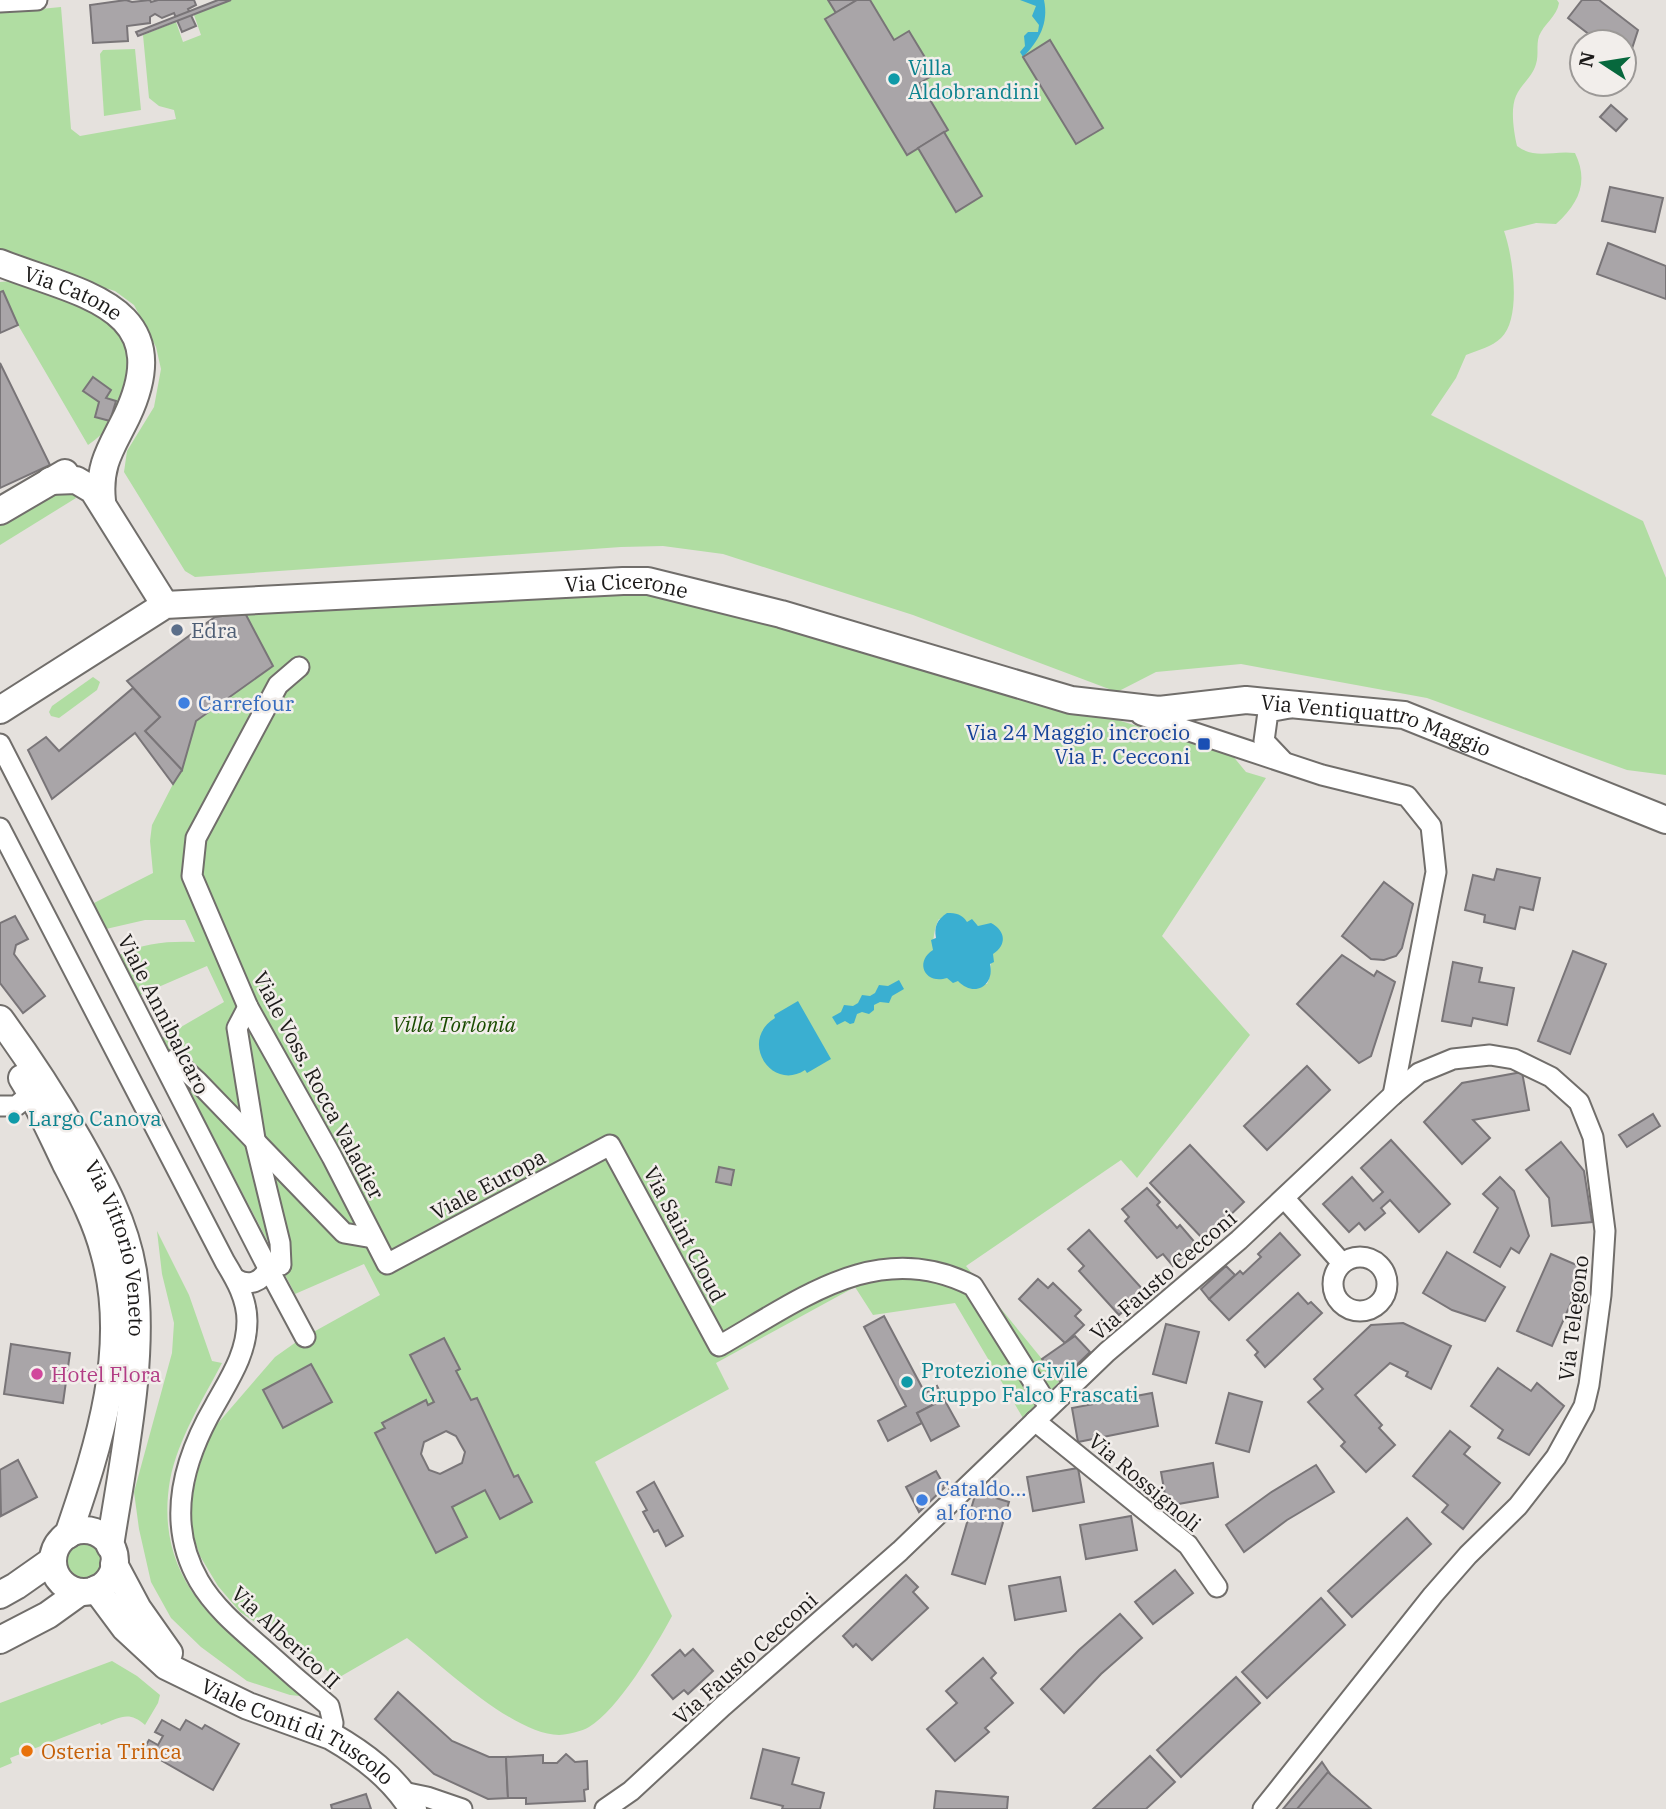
<svg xmlns="http://www.w3.org/2000/svg" width="1666" height="1809" viewBox="0 0 1666 1809" font-family="'IBM Plex Serif',serif">
	<rect width="100%" height="100%" fill="#e5e1dd"/>
	<!-- green -->
	<g fill="#b0dda2" fill-rule="evenodd">
		<path d="M216,0H1557L1559,3C1557,16 1544,24 1539,36C1536,45 1539,55 1536,64C1532,78 1520,85 1516,96C1510,109 1514,133 1517,146C1536,160 1553,150 1575,153C1589,182 1579,203 1556,224L1536,223L1504,231C1513,256 1522,318 1501,338C1492,347 1478,350 1466,355L1456,378L1431,415L1643,521L1666,578V775L1627,770L1427,698L1241,664L1156,672L1117,692L913,615L723,554L663,546L621,547L195,577L185,571L124,472L127,451L154,407L161,369L156,347L134,305L115,291L66,276L0,250V13L61,7L71,129L80,136L176,119L174,110L159,106L149,98L143,35L176,22L183,42L201,35L194,15L217,5Z"/>
		<polygon points="135,49 141,110 104,116 100,54 103,50"/>
		<path d="M12,281C41,291 112,313 124,341C131,356 128,373 125,389C120,413 108,432 88,445L18,325L3,291L0,292V282Z"/>
		<polygon points="67,484 76,498 0,545 0,523"/>
		<path d="M644,588L792,623L1111,718L1232,755L1246,772L1266,778L1162,936L1250,1035L1137,1178L1121,1160L966,1266L1060,1381L1023,1418L955,1303L873,1315L855,1287L716,1363L729,1389L595,1462L672,1616C656,1646 618,1710 589,1727C583,1731 566,1735 559,1735C514,1735 441,1665 407,1638L338,1678L240,1612L218,1586L200,1556L192,1532L191,1502L198,1470L212,1430L275,1357L299,1340L380,1295L364,1264L295,1294L162,1038L224,1002L207,966L140,995L119,955C144,943 168,941 195,942L185,920H145L106,929L94,903L153,873L150,841L152,825L173,784L182,770L196,721L273,666L245,613ZM939,919L974,923L978,926L992,959C989,967 992,974 987,984L947,977L933,950C933,940 934,928 939,919ZM444,1338L460,1368L456,1371L471,1400L477,1398L514,1477L518,1475L531,1502L500,1519L485,1490L452,1507L467,1537L436,1553L375,1433L385,1428L382,1423L425,1400L428,1405L434,1402L410,1355Z"/>
		<polygon points="93,677 100,682 97,690 59,718 51,716 49,712 52,706"/>
		<path d="M157,1231L189,1295L212,1361L222,1363C203,1399 178,1439 170,1480C151,1591 237,1645 319,1698L290,1695L247,1681L201,1647L171,1618L151,1582L139,1529L134,1492L172,1353L174,1323L162,1274Z"/>
		<circle cx="85" cy="1560" r="21"/>
		<path d="M112,1661L137,1676L160,1695L158,1703L145,1725C129,1711 121,1717 101,1725L100,1723L10,1758L12,1763L0,1768V1703Z"/>
	</g>
	<!-- water -->
	<g fill="#3aafd1">
		<path d="M1020,0H1044C1049,23 1039,41 1023,57L1020,52L1025,46L1024,36L1028,32H1038L1039,25L1032,16L1036,6Z"/>
		<path d="M947,913C956,913 962,914 967,922L972,919L978,926L991,923C1006,931 1007,945 993,954L994,962L990,964C995,986 974,998 958,981L953,983L947,978C925,985 914,962 933,950L931,940L936,938C934,926 937,920 947,913Z"/>
		<polygon points="899,980 904,989 892,996 889,1003 880,1002 874,1005 874,1010 869,1014 862,1012 857,1014 854,1023 850,1024 845,1021 837,1025 832,1017 841,1012 844,1005 853,1006 858,1003 862,995 870,996 875,993 879,985 888,986"/>
		<path d="M798,1001L831,1059L807,1073L805,1070C772,1092 738,1041 775,1018L774,1015Z"/>
	</g>
	<!-- building -->
	<g fill="#a9a5a8" stroke="#797578" stroke-width="2" fill-rule="evenodd">
		<polygon points="126,0 132,2 150,0 151,2 158,0 194,0 196,5 188,9 196,26 182,32 174,13 162,18 155,14 150,17 150,23 127,26 128,41 93,43 90,5"/>
		<polygon points="218,0 231,0 138,36 136,32"/>
		<polygon points="828,0 857,0 836,13"/>
		<polygon points="857,0 870,0 894,40 909,31 935,74 920,83 948,130 907,155 825,19"/>
		<polygon points="1582,0 1599,0 1638,30 1627,64 1624,62 1624,42 1599,42 1568,18"/>
		<polygon points="1050,40 1103,128 1076,144 1023,57"/>
		<polygon points="1611,105 1627,119 1616,131 1600,117"/>
		<polygon points="944,132 982,196 956,212 918,148"/>
		<polygon points="1610,187 1663,198 1655,232 1602,221"/>
		<polygon points="1608,243 1666,266 1666,299 1597,274"/>
		<polygon points="3,291 18,325 0,333 0,292"/>
		<polygon points="0,363 50,465 0,488"/>
		<polygon points="93,377 111,390 106,398 116,401 110,421 95,417 99,402 83,391"/>
		<polygon points="245,613 273,666 196,721 182,770 145,731 160,717 127,681 215,617"/>
		<polygon points="133,688 160,717 145,731 182,770 173,784 135,733 52,799 28,750 46,737 59,751"/>
		<polygon points="1497,869 1540,878 1533,910 1520,907 1515,929 1484,922 1485,915 1465,910 1473,875 1494,880"/>
		<polygon points="1384,882 1413,904 1402,948 1396,956 1384,960 1371,959 1342,936"/>
		<polygon points="15,916 28,939 16,945 14,954 45,996 23,1013 0,983 0,923"/>
		<polygon points="1573,951 1606,964 1570,1054 1538,1041"/>
		<polygon points="1342,955 1374,976 1377,971 1395,982 1371,1056 1359,1063 1297,1004"/>
		<polygon points="1453,962 1482,968 1479,982 1514,988 1507,1025 1473,1018 1471,1026 1442,1021"/>
		<polygon points="1307,1066 1330,1090 1267,1150 1244,1126"/>
		<polygon points="1522,1072 1529,1110 1473,1120 1490,1138 1462,1164 1424,1122 1462,1083"/>
		<polygon points="1653,1114 1660,1126 1627,1147 1619,1135"/>
		<polygon points="1391,1140 1450,1204 1419,1232 1390,1200 1381,1208 1385,1213 1365,1230 1359,1223 1349,1232 1323,1204 1352,1177 1373,1201 1383,1192 1361,1168"/>
		<polygon points="1561,1142 1584,1171 1592,1222 1552,1226 1549,1198 1526,1170"/>
		<polygon points="1190,1145 1244,1202 1204,1240 1150,1183"/>
		<polygon points="719,1167 734,1170 731,1185 716,1182"/>
		<polygon points="1500,1177 1514,1191 1529,1236 1519,1253 1511,1248 1500,1267 1474,1252 1498,1208 1483,1194"/>
		<polygon points="1147,1188 1160,1202 1157,1205 1177,1228 1180,1225 1197,1245 1173,1266 1163,1254 1157,1258 1125,1221 1129,1217 1122,1209"/>
		<polygon points="1089,1230 1145,1292 1119,1315 1079,1271 1084,1266 1068,1249"/>
		<polygon points="1280,1233 1300,1255 1229,1320 1209,1299 1240,1271 1243,1274 1261,1257 1258,1254"/>
		<polygon points="1447,1252 1505,1287 1485,1321 1452,1310 1423,1293"/>
		<polygon points="1551,1254 1586,1269 1552,1346 1517,1331"/>
		<polygon points="1226,1266 1235,1275 1209,1299 1201,1289"/>
		<polygon points="1038,1279 1048,1288 1053,1283 1081,1310 1075,1316 1084,1325 1065,1343 1019,1299"/>
		<polygon points="1298,1293 1308,1304 1311,1302 1322,1313 1265,1367 1255,1355 1258,1352 1247,1340"/>
		<polygon points="884,1316 925,1393 937,1386 944,1399 917,1413 922,1423 888,1441 878,1421 906,1406 864,1327"/>
		<polygon points="1403,1323 1451,1346 1431,1389 1406,1376 1408,1372 1390,1363 1355,1395 1382,1425 1379,1428 1395,1445 1366,1472 1341,1446 1345,1442 1308,1402 1323,1389 1314,1379 1371,1325"/>
		<polygon points="1166,1324 1199,1332 1186,1383 1153,1374"/>
		<polygon points="1075,1336 1090,1352 1060,1381 1042,1359"/>
		<path d="M444,1338L460,1369L456,1371L471,1400L477,1398L514,1477L518,1475L532,1502L500,1519L485,1490L452,1507L467,1537L436,1553L375,1433L385,1428L382,1423L426,1400L428,1405L434,1402L410,1355ZM446,1431L456,1436L465,1452L462,1463L440,1474L429,1470L421,1454L424,1442Z"/>
		<polygon points="11,1344 70,1353 63,1403 4,1394"/>
		<polygon points="311,1364 332,1402 283,1428 263,1390"/>
		<polygon points="1498,1368 1531,1391 1537,1383 1564,1406 1529,1455 1498,1438 1503,1430 1471,1406"/>
		<polygon points="1152,1393 1158,1426 1078,1442 1072,1408"/>
		<polygon points="1229,1393 1262,1402 1249,1452 1216,1443"/>
		<polygon points="944,1399 959,1426 931,1441 917,1413"/>
		<polygon points="1450,1431 1470,1447 1464,1454 1500,1483 1463,1529 1442,1512 1448,1505 1413,1476"/>
		<polygon points="18,1460 37,1497 1,1516 0,1470"/>
		<polygon points="1213,1463 1218,1497 1167,1506 1161,1472"/>
		<polygon points="1316,1465 1334,1492 1287,1520 1244,1552 1226,1525 1270,1493"/>
		<polygon points="1078,1468 1084,1502 1033,1511 1027,1477"/>
		<polygon points="936,1471 945,1487 919,1512 906,1487"/>
		<polygon points="654,1482 683,1536 666,1546 658,1530 654,1532 643,1512 647,1510 637,1492"/>
		<polygon points="976,1492 1009,1502 985,1584 952,1574"/>
		<polygon points="1131,1516 1137,1550 1086,1559 1080,1525"/>
		<polygon points="1407,1518 1431,1544 1352,1617 1328,1591"/>
		<polygon points="1175,1570 1193,1593 1153,1624 1135,1602"/>
		<polygon points="906,1575 918,1587 913,1592 928,1608 872,1660 856,1644 853,1647 843,1636"/>
		<polygon points="1060,1577 1066,1611 1015,1620 1009,1586"/>
		<polygon points="1321,1598 1345,1625 1267,1698 1242,1672"/>
		<polygon points="1120,1614 1142,1638 1101,1674 1064,1713 1041,1689 1079,1650"/>
		<polygon points="693,1649 713,1671 688,1694 684,1690 673,1699 652,1675 680,1650 685,1656"/>
		<polygon points="983,1658 996,1673 991,1678 1013,1703 985,1728 989,1732 955,1761 927,1729 957,1703 946,1691"/>
		<polygon points="1236,1677 1260,1703 1181,1777 1157,1750"/>
		<polygon points="398,1692 452,1741 489,1757 506,1757 508,1798 488,1799 434,1774 375,1719"/>
		<polygon points="162,1720 180,1730 186,1720 202,1729 205,1725 239,1744 213,1790 143,1750 149,1740 158,1745 163,1736 155,1732"/>
		<polygon points="763,1749 799,1758 792,1784 824,1793 820,1809 782,1809 783,1806 751,1798"/>
		<polygon points="566,1754 575,1762 587,1761 588,1789 584,1790 585,1801 526,1804 526,1798 508,1798 506,1757 543,1755 543,1763 557,1763"/>
		<polygon points="1150,1756 1175,1782 1146,1809 1093,1809"/>
		<polygon points="1322,1762 1330,1774 1299,1809 1283,1809"/>
		<polygon points="1328,1772 1330,1774 1371,1809 1297,1809"/>
		<polygon points="936,1791 1008,1797 1007,1809 934,1809"/>
		<polygon points="366,1794 371,1809 332,1809 331,1805"/>
	</g>
	<g fill="none" stroke-linecap="round" stroke-linejoin="round">
		<!-- street casing -->
		<g stroke="#716e6b" stroke-width="23">
			<g id="street">
				<polyline points="0,2 37,0"/>
				<path d="M299,667L278,685L196,838L192,876L248,1007L332,1157L387,1264L610,1145L719,1346C800,1300 878,1237 973,1286L1049,1407"/>
				<polyline points="1141,715 1322,775 1407,796 1431,826 1436,872 1393,1095"/>
				<path d="M0,744L268,1268C262,1282 249,1287 236,1279"/>
				<polyline points="1282,760 1264,741 1268,712 1290,708"/>
				<path d="M0,828L225,1262C236,1280 247,1299 247,1321C247,1353 230,1378 215,1405C183,1460 165,1522 199,1581C214,1607 238,1627 261,1647C283,1667 306,1687 329,1706L333,1723L331,1736"/>
				<polyline points="248,1007 237,1028 256,1145 280,1243 281,1265"/>
				<polyline points="174,1060 198,1082 344,1233 373,1238"/>
				<polyline points="0,1106 16,1106 41,1086"/>
				<polyline points="1285,1199 1342,1263"/>
				<circle cx="1360" cy="1284" r="27"/>
				<polyline points="268,1268 305,1337"/>
				<polyline points="1035,1421 1188,1545 1217,1587"/>
				<polyline points="403,1792 427,1797 462,1809"/>
				<polyline points="605,1809 631,1791 723,1706 900,1551 1107,1352 1239,1240 1393,1095 1419,1073 1453,1059 1490,1055 1514,1059 1551,1077 1579,1102 1593,1137 1605,1231 1601,1295 1589,1385 1584,1406 1556,1457 1518,1506 1468,1555 1433,1595 1263,1809"/>
			</g>
		</g>
		<!-- secondary casing -->
		<g stroke="#716e6b" stroke-width="30">
			<g id="secondary">
				<path id="s1" d="M0,263C78,294 179,305 127,416C112,447 98,464 102,501"/>
				<polyline points="50,481 76,480 93,490 165,605"/>
				<polyline points="0,511 65,473"/>
				<path id="s2" d="M0,710L165,605L623,581H648L781,614L1071,700L1159,710L1246,700L1404,715L1666,820"/>
				<path id="s3" d="M0,1019C28,1057 54,1097 78,1139C102,1181 125,1222 133,1271C146,1357 123,1460 110,1546"/>
				<path d="M22,1078C39,1105 52,1135 66,1164C81,1193 96,1221 104,1252C131,1347 99,1445 68,1535"/>
				<circle cx="84" cy="1561" r="31"/>
				<polyline points="114,1564 138,1609 169,1653"/>
				<path id="s4" d="M96,1589L125,1628L166,1666L248,1706L331,1736C364,1755 393,1777 413,1809"/>
				<polyline points="0,1595 16,1586 53,1560"/>
				<polyline points="0,1640 48,1615 80,1592"/>
			</g>
		</g>
		<!-- street -->
		<use href="#street" stroke="#fff" stroke-width="19"/>
		<!-- secondary -->
		<use href="#secondary" stroke="#fff" stroke-width="26"/>
	</g>
	<!-- markers -->
	<g fill="#0f9aa8" stroke="#f2eeeb" stroke-width="2.5">
		<circle cx="894" cy="79" r="7"/>
		<circle cx="14" cy="1118" r="7"/>
		<circle cx="907" cy="1382" r="7"/>
	</g>
	<circle fill="#5c6f8a" stroke="#f2eeeb" stroke-width="2.5" cx="177" cy="630" r="7"/>
	<g fill="#3f7fe0" stroke="#f2eeeb" stroke-width="2.5">
		<circle cx="184" cy="703" r="7"/>
		<circle cx="922" cy="1500" r="7"/>
	</g>
	<rect fill="#1a4fb4" stroke="#f2eeeb" stroke-width="2.5" x="1197" y="737" width="14" height="14" rx="3.5"/>
	<circle fill="#d1479c" stroke="#f2eeeb" stroke-width="2.5" cx="37" cy="1374" r="7"/>
	<circle fill="#e8710a" stroke="#f2eeeb" stroke-width="2.5" cx="27" cy="1751" r="7"/>
	<g text-anchor="middle" dominant-baseline="central" stroke-width="5" stroke-linejoin="round" paint-order="stroke">
		<!-- culture labels -->
		<g font-size="21" fill="#0d838f" stroke="#f2eeeb" text-anchor="start">
			<text x="908" y="67">Villa<tspan x="908" dy="24">Aldobrandini</tspan></text>
			<text x="28" y="1118">Largo Canova</text>
			<text x="921" y="1370">Protezione Civile<tspan x="921" dy="24">Gruppo Falco Frascati</tspan></text>
		</g>
		<!-- street labels -->
		<g font-size="21" fill="#1c1a19" stroke="#f2eeeb">
			<text stroke="none"><textPath href="#s1" startOffset="79">Via Catone</textPath></text>
			<text stroke="none"><textPath href="#s2" startOffset="658">Via Cicerone</textPath></text>
			<text stroke="none"><textPath href="#s2" startOffset="1428">Via Ventiquattro Maggio</textPath></text>
			<text transform="translate(164 1014) rotate(63)">Viale Annibalcaro</text>
			<text transform="translate(319 1085) rotate(62)">Viale Voss. Rocca Valadier</text>
			<text transform="translate(488 1184) rotate(-28)">Viale Europa</text>
			<text transform="translate(685 1234) rotate(62)">Via Saint Cloud</text>
			<text stroke="none"><textPath href="#s3" startOffset="261">Via Vittorio Veneto</textPath></text>
			<text transform="translate(1163 1275) rotate(-41)">Via Fausto Cecconi</text>
			<text transform="translate(1573 1318) rotate(-83)">Via Telegono</text>
			<text transform="translate(1145 1482) rotate(40)">Via Rossignoli</text>
			<text transform="translate(286 1637) rotate(43)">Via Alberico II</text>
			<text transform="translate(745 1658) rotate(-42)">Via Fausto Cecconi</text>
			<text stroke="none"><textPath href="#s4" startOffset="252">Viale Conti di Tuscolo</textPath></text>
		</g>
		<!-- service labels -->
		<g font-size="21" fill="#4e5e75" stroke="#f2eeeb" text-anchor="start">
			<text x="191" y="630">Edra</text>
		</g>
		<!-- shop labels -->
		<g font-size="21" fill="#366cbe" stroke="#f2eeeb" text-anchor="start">
			<text x="198" y="703">Carrefour</text>
			<text x="936" y="1488">Cataldo...<tspan x="936" dy="24">al forno</tspan></text>
		</g>
		<!-- transit labels -->
		<g font-size="21" fill="#164399" stroke="#f2eeeb" text-anchor="end">
			<text x="1190" y="732">Via 24 Maggio incrocio<tspan x="1190" dy="24">Via F. Cecconi</tspan></text>
		</g>
		<!-- park labels -->
		<g font-size="21" font-style="italic" fill="#1a4c01" stroke="#f2eeeb">
			<text x="454" y="1024">Villa Torlonia</text>
		</g>
		<!-- hotel labels -->
		<g font-size="21" fill="#b23c85" stroke="#f2eeeb" text-anchor="start">
			<text x="51" y="1374">Hotel Flora</text>
		</g>
		<!-- food labels -->
		<g font-size="21" fill="#c56008" stroke="#f2eeeb" text-anchor="start">
			<text x="41" y="1751">Osteria Trinca</text>
		</g>
	</g>
	<!-- north arrow -->
	<g transform="translate(1603 63) rotate(282)"><circle r="33" fill="#f2eeeb" stroke="#9c9997" stroke-width="2"/>
	<path d="M0-5L12 26L0 18L-12 26Z" fill="#07683d"/>
	<text y="-10" font-size="19" font-weight="bold" text-anchor="middle" fill="#1c1a19">N</text>
	</g>
</svg>
